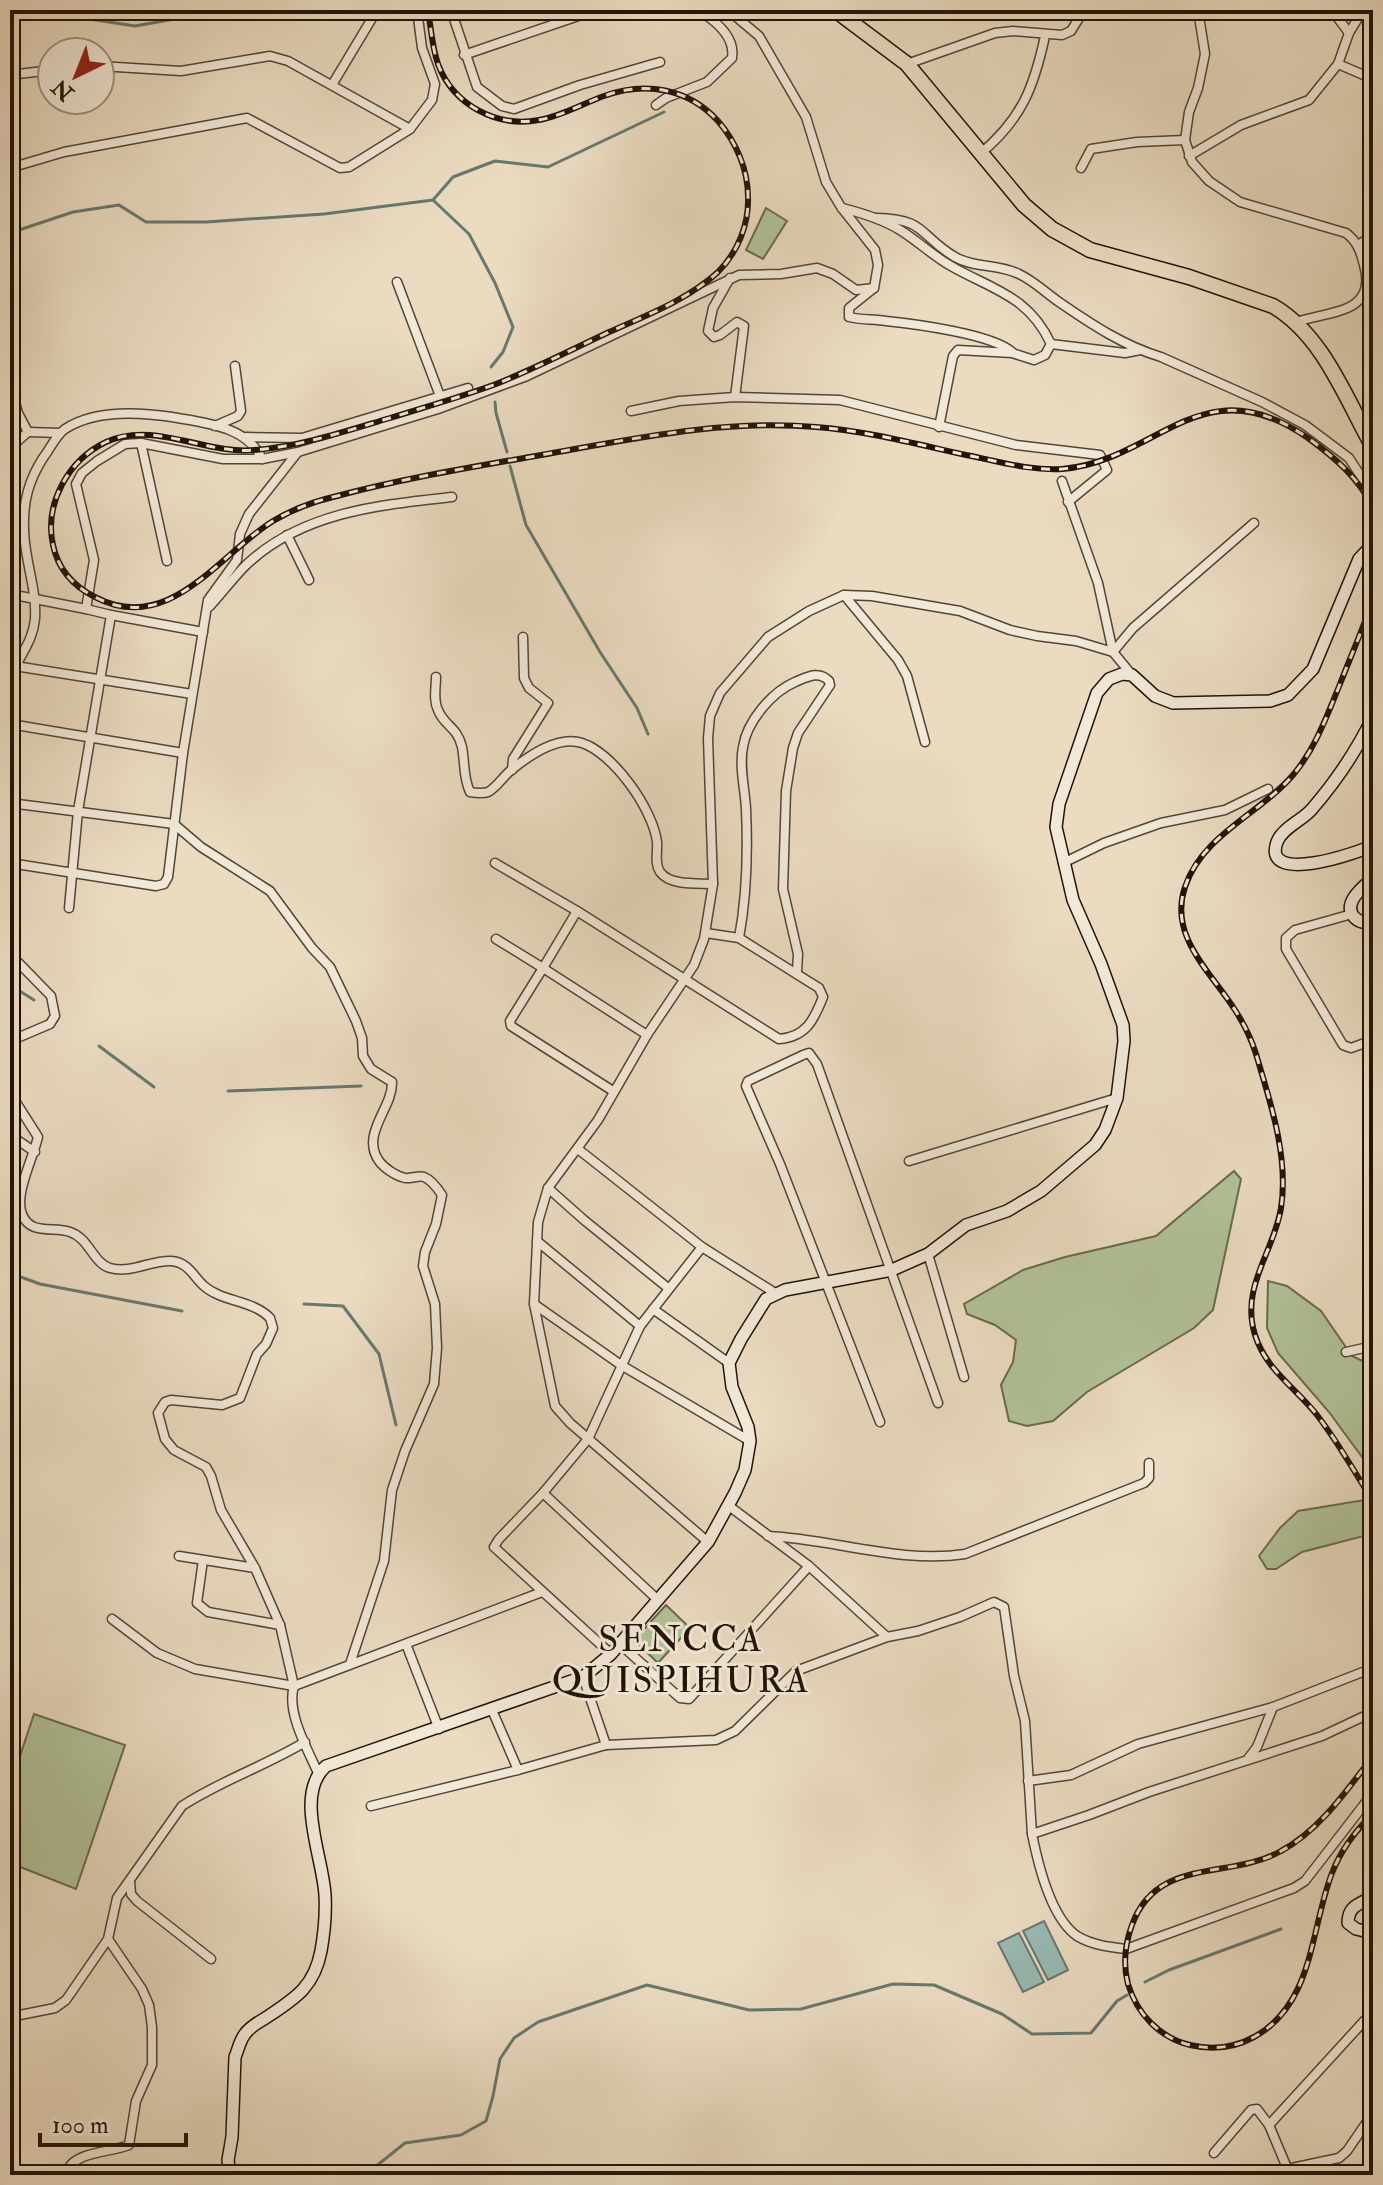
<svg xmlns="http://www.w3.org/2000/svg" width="1383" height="2185" viewBox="0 0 1383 2185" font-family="'IM FELL Double Pica',serif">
	<rect width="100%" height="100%" fill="#eadbc1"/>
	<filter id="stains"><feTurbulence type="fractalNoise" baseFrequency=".0025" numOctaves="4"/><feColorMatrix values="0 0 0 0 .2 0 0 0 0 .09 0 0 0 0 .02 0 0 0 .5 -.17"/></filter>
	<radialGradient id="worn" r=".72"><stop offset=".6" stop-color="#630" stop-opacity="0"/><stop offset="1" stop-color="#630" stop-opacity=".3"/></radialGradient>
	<!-- green -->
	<g fill="#b1c197" stroke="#696a4e" stroke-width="2">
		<polygon points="766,208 787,221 763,259 746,250"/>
		<polygon points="1234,1171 1241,1179 1213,1310 1194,1328 1087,1392 1053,1421 1027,1426 1009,1421 1001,1385 1013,1362 1016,1340 995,1325 967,1314 964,1304 1023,1270 1065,1257 1156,1236"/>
		<polygon points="1268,1281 1287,1286 1321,1311 1352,1356 1373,1366 1373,1472 1329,1412 1278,1353 1267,1328"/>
		<path d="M1364,1500C1372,1513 1377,1521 1368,1535L1302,1552L1276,1569H1267L1259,1556L1280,1528L1298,1511Z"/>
		<polygon points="666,1605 690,1628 658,1663 634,1640"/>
		<polygon points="34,1714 125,1745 76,1889 10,1863 10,1786"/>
	</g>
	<!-- water -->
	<g fill="#98bbb4" stroke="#68786e" stroke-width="2">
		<polygon points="1044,1921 1068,1970 1048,1980 1023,1931"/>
		<polygon points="1019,1933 1044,1982 1023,1992 998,1943"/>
	</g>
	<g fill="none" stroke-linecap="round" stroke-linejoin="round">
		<!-- stream -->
		<g stroke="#68786e" stroke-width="3">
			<polyline points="30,10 135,26 226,10"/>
			<polyline points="433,200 469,234 495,283 513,327 503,352 491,367"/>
			<polyline points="10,233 73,212 119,205 146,222 206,222 324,214 433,200 453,177 495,161 548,167 664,112"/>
			<polyline points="495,402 496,413 507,452"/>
			<polyline points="510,466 526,525 600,652 637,708 648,734"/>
			<polyline points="10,985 34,1000"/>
			<polyline points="99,1046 154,1087"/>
			<polyline points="228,1091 361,1086"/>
			<polyline points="10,1273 40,1284 182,1311"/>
			<polyline points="304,1304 343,1306 379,1354 396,1425"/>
			<polyline points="1145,1982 1169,1970 1281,1929"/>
			<polyline points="365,2175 405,2143 461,2135 486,2121 493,2096 500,2059 514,2038 538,2022 647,1985 749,2010 801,2009 893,1984 934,1985 1002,2014 1032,2034 1091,2033 1117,2001 1127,1995"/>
		</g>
		<!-- street casing -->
		<g stroke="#534535" stroke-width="11">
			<g id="street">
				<polyline points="451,10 477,87 502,106 514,109 580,85 660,62"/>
				<polyline points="698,10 710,18 716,10"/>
				<path d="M1198,10L1205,54L1198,88L1189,112L1185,140L1192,162L1209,181L1240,202L1346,233C1357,241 1361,252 1364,265C1378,314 1329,311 1296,322"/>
				<polyline points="1332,10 1349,33"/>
				<polyline points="464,55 596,10"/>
				<polyline points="907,64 995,33 1013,31 1062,35 1071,31 1084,10"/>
				<polyline points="1338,64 1373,79"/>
				<polyline points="100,66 181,71 270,56 288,61 410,129"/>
				<polyline points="10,75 52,70"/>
				<polyline points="332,85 377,10"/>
				<path d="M656,105L666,98L707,82L732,58C735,41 723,28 710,18"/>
				<path d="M980,154C1022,119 1034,87 1045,36"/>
				<polyline points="1189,156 1241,125 1309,100 1338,64 1349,33 1363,10"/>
				<polyline points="10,168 64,152 247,118 340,168 349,167 410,129 432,100 435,84 422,48 417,10"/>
				<polyline points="1081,168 1091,149 1137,142 1185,140"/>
				<path d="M842,208C862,213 882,219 900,230C918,241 933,256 951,266C993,290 1029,296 1051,344L1045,355L1034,360L1012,353L958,350L953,356L939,427"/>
				<path d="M876,218C927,219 918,235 955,257C974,268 999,264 1019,274C1034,281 1046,293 1059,302C1091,324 1124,346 1161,357L1262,402L1305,425L1349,458L1373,495"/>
				<polyline points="1358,245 1373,235"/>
				<polyline points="730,278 713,308 708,331 714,337 720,335 737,322 744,326 735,397"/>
				<polyline points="397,282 440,396"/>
				<path d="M874,288L849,308V317C861,320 874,319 886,321C915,324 992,334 1012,352"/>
				<polyline points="1051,344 1125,353 1140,350"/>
				<polyline points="10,385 18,413 28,432 10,448"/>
				<polyline points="631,411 679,401 735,397 840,400 1016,445 1100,455 1107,470 1068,502"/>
				<polyline points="215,426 238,416 241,411 235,366"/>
				<polyline points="28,432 60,433"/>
				<polyline points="246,437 302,438 468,388"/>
				<polyline points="141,443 167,561"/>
				<polyline points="1062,481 1098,583 1113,652 1132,675"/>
				<polyline points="287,535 309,580"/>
				<polyline points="10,594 86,609 94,560 76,484 82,473 97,461 125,444 141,443 223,459 262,459 298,452 438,409 527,376 739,275 781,274 817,268 833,274 856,290 874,288 878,265 875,250 841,207 826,182 806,117 759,36 728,10"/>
				<polyline points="844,595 898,660 907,676 925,742"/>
				<path d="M210,606C222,593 233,578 246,565C302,512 379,505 452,497"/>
				<polyline points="111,615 203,632"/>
				<polyline points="1113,652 1133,628 1254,523"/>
				<polyline points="15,666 192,694"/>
				<path d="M436,677C436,688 433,700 438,710C444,726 457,726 462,747C465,762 463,778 470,792C476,793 482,794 488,792C496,788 503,777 510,771C527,757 558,735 582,743C613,753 653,809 657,842C658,852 654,863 660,872C670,886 698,883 713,884"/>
				<path d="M10,700C12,688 12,674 17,664C25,648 33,638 35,619C37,588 24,559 24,528C23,501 29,480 43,458C50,449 56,435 65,429C95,409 139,412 172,417C205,423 247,426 262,459"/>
				<polyline points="10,724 183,753"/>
				<polyline points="512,770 513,759 548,703 529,688 524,678 523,637"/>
				<path d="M10,803L174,824L201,847L270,891L312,948L330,967L356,1021L362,1038L363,1056L371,1069L392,1082C393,1108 360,1134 379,1161C384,1168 396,1176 405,1178C411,1179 419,1175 424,1177C432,1180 438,1189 442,1195L436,1224L425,1252L423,1266L435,1304L437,1348L434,1384L405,1451L392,1490L384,1561L350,1664"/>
				<polyline points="10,863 156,886 164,884 168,877 183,753 208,600 237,560 240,534 249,514 297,453"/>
				<polyline points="495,863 577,911"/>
				<polyline points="1063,863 1104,843 1161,823 1225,810 1268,789"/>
				<polyline points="69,908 78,811 111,615 86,609"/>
				<polyline points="1352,914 1295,930 1286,938 1286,949 1343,1045 1351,1048 1373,1040"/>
				<path d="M739,938C747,895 748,853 746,809C745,789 739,767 743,747C747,721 772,692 795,682C807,677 819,670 829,681L830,685L798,733L793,748L786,791L783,889L798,954L797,972"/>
				<polyline points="496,939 543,968 510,1021 511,1026 613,1091"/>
				<polyline points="10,954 51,996 55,1016 50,1024 10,1041"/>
				<path d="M647,1035L543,968L577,911L779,1039C806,1037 814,1020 823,997L819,988L739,938L706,933"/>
				<path d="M10,1093L38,1137C33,1158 14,1195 22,1214C30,1236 54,1226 70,1232C89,1238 93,1263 110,1268C131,1274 151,1260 171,1261C188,1262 193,1276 204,1286C222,1302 253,1300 270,1318L273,1328L266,1344L257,1354L240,1398L222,1405L171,1400L165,1402L158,1413L165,1439L174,1450L206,1467L211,1476L221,1510L255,1568L280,1625L294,1686C286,1712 307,1748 318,1773"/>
				<polyline points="10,1135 35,1152"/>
				<polyline points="578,1149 702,1247 640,1326 588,1439 543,1493 499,1539 494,1547 611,1654"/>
				<polyline points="909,1161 1117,1098"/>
				<polyline points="548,1188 584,1220 668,1288"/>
				<polyline points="537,1241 640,1326"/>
				<polyline points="702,1247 775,1293"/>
				<polyline points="928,1254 964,1377"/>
				<polyline points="534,1304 621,1365 750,1441"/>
				<polyline points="653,1309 729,1363"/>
				<polyline points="1346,1352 1373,1346"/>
				<polyline points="880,1422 780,1164 746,1086 748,1081 803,1055 809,1053 817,1064 938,1403"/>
				<polyline points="543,1493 658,1600"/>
				<polyline points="729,1506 809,1566 887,1637"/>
				<path d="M768,1536C833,1539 901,1564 965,1554L1144,1483L1149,1478V1463"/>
				<polyline points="708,1542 570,1423 555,1406 534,1304 538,1222 548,1188 598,1120 647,1035 694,965 704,939 713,884 708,738 710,716 720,693 768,637 809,611 844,595 872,596 960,611 1010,630 1037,636 1076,641 1113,652"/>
				<polyline points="179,1556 255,1568"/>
				<polyline points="203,1560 197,1603 208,1612 280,1625"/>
				<polyline points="112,1619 157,1653 195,1669 294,1686 542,1592"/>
				<polyline points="406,1644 439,1729"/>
				<polyline points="620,1644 680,1698 689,1699 809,1566"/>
				<polyline points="583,1677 606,1745"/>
				<polyline points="492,1710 518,1770"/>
				<polyline points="1247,1760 1257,1747 1273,1707"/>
				<polyline points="1028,1781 1071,1775 1138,1744 1273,1707 1373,1668"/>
				<path d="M1366,1802L1305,1881L1294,1888L1126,1949C1109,1947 1092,1945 1077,1936C1051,1918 1038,1864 1032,1834L1089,1815L1149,1792L1322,1736L1373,1712"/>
				<polyline points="371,1806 518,1770 606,1745 716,1740 735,1731 796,1671 887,1637 918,1631 960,1617 994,1602 1004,1607 1014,1676 1025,1721 1032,1834"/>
				<polyline points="130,1881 131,1894 137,1901 211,1959"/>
				<path d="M10,2017L55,2008L66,2000L108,1939L117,1898L182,1806C220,1781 265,1766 305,1742"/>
				<polyline points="1214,2153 1251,2110 1257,2109 1269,2125"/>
				<polyline points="1287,2169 1339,2158 1347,2151 1373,2113"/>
				<path d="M66,2175C70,2151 110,2153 129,2145L136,2101L152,2065V2027L149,2005L142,1989L108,1939"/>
				<polyline points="1290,2175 1269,2125 1365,2020 1373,2029"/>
			</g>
		</g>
		<!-- secondary casing -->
		<g stroke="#211306" stroke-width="14">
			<g id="secondary">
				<path d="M1373,717C1357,750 1337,780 1312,809C1303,820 1282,828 1277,842C1261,886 1359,853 1373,845"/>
				<path d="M1373,878C1363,887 1342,903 1354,917C1360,923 1365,923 1373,922"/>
				<path d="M1373,1897C1359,1904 1348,1906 1348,1923L1356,1929L1373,1933"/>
				<path d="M230,2175L228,2160L232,2137L235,2057C238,2050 240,2040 245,2034C249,2028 257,2023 264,2019C294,1999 314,1988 321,1951C324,1934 326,1912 325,1895C323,1857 294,1794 326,1766L583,1677L611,1654L708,1542L735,1493L745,1470L750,1441L748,1427L732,1387L729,1363L741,1339L766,1299L785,1290L892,1270L928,1254L966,1225L1007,1211L1041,1191L1095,1145L1105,1130L1117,1098L1124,1041L1123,1025L1101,964L1073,900L1056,827L1059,804L1097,693L1109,679L1122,674L1132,675L1155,696L1173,703L1270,701L1288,695L1313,669L1359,559L1373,544"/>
			</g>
		</g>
		<!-- highway casing -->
		<g stroke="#211306" stroke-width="17">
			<path id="highway" d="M835,10L907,64L1024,205L1052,229L1090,250L1189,277L1273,306C1323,335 1346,399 1373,447"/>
		</g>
		<!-- street -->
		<use href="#street" stroke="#f1e8d7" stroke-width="8"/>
		<!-- secondary -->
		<use href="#secondary" stroke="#f1e8d7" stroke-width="11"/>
		<!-- highway -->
		<use href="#highway" stroke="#eadbc1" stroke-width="14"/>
		<!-- rail casing -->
		<g stroke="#211306" stroke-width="6">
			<g id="rail">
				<path d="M428,10C431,28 432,47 438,64C453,105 497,128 539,120C561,116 582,104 604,96C645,81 688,88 718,121C736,142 748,169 748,197C749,224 738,252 718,272C689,299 645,316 609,332C571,350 534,369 496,384C461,397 425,407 390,418C346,431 302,446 255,450C205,455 154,420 106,442C68,460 44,504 53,545C58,569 73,586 95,597C169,636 218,555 273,521C293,509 315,501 337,496C404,478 473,467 541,455C632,439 723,419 816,427C867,431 916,444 966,455C997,461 1030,471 1062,469C1158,461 1201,364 1308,438C1334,457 1359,478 1373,508"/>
				<path d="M1373,600C1363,628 1351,656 1340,684C1327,716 1315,749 1293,775C1260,814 1202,835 1185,887C1168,937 1212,973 1235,1010C1244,1024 1251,1038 1256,1054C1270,1101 1289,1157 1281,1208C1274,1252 1240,1287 1255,1335C1266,1370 1296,1388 1317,1415C1338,1442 1355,1473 1373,1501"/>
				<path d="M1373,1756C1347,1790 1320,1830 1281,1851C1230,1880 1157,1856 1132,1925C1125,1944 1123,1965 1128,1984C1137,2014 1160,2038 1190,2045C1212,2050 1234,2048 1254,2037C1314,2004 1310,1930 1332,1873C1341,1850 1355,1831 1373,1814"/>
			</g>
		</g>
		<!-- rail -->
		<use href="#rail" stroke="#f1e8d7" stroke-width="3" stroke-dasharray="9" stroke-linecap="butt"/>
	</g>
	<g text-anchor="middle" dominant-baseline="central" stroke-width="6" stroke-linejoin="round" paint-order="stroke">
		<!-- neighbourhood labels -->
		<g font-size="36" letter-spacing="2" fill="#211306" stroke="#f1e8d7">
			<text x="681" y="1639">SENCCA<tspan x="681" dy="41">QUISPIHURA</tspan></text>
		</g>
	</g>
	<!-- margin -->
	<rect width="1383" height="2185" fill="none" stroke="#eadbc1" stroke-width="40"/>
	<rect x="12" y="12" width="1359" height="2161" fill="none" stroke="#211306" stroke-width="4"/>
	<rect x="20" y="20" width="1343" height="2145" fill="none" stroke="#211306" stroke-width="2"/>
	<!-- north arrow -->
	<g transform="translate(76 76) rotate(223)"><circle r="38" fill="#f1e8d7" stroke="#9e9383" stroke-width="2"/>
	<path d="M0-6L14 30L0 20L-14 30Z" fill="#8f2418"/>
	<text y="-12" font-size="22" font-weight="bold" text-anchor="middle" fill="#211306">N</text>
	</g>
	<!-- scale -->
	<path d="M40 2133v12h146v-12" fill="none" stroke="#211306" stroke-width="4"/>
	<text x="52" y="2133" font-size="24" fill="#211306" stroke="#f1e8d7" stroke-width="6" paint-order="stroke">100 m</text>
	<rect width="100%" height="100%" filter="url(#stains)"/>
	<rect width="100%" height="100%" fill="url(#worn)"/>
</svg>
